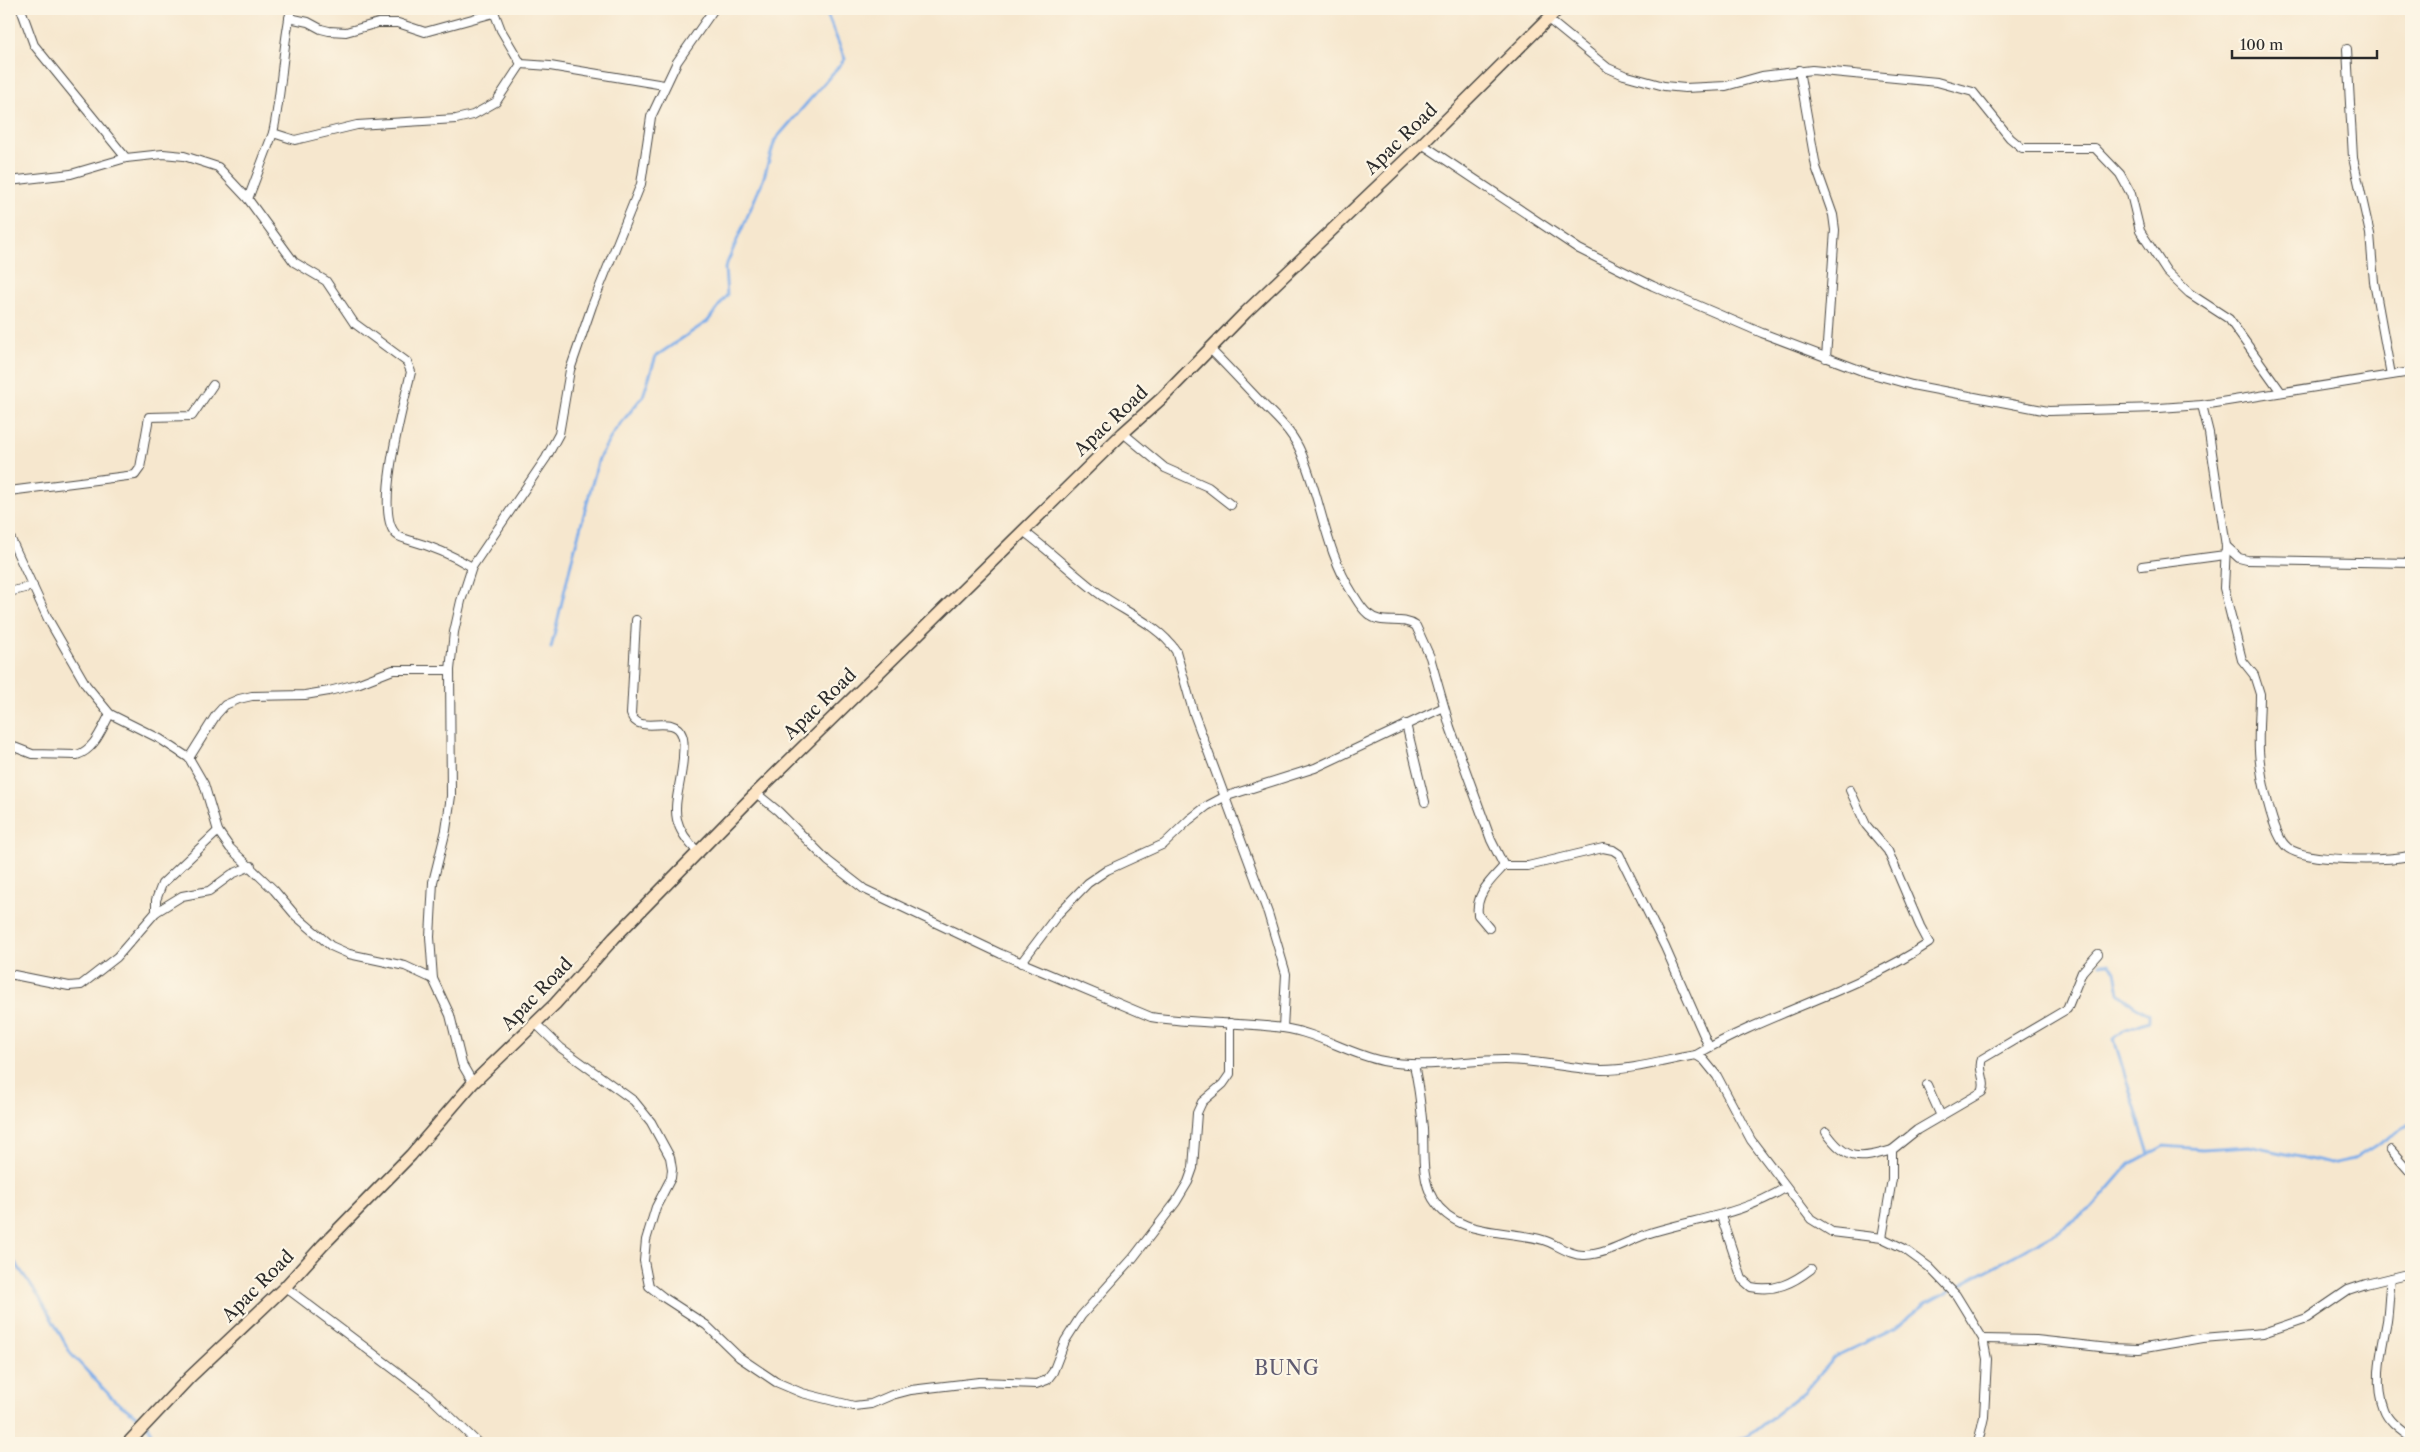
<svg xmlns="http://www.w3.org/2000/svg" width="2420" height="1452" viewBox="0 0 2420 1452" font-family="'Libre Caslon Text',serif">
	<rect width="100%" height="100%" fill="#fcf5e5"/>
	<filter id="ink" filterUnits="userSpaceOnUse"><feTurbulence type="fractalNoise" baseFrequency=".02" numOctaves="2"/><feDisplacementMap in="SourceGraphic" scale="10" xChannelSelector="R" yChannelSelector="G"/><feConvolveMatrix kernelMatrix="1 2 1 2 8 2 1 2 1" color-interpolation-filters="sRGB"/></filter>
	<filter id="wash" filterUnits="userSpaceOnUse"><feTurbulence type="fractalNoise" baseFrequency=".0096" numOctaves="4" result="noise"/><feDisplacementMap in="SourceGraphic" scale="20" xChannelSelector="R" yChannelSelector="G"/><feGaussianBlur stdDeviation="1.12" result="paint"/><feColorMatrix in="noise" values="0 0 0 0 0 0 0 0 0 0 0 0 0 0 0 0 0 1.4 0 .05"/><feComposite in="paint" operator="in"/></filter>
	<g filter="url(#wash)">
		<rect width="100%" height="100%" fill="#f6e7ce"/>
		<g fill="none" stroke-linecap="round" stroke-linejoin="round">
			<!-- stream -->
			<g stroke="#7faee9" stroke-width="3">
				<polyline points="551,648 572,559 599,458 614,432 643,396 656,356 708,321 727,295 725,268 763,180 775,140 845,59 825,9"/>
				<polyline points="2100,964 2110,963 2115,971 2119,993 2133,1005 2149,1014 2149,1021 2124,1030 2114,1039 2149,1154"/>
				<polyline points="9,1254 40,1298 71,1354 114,1400 146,1423 157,1443"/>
				<polyline points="1728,1443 1747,1437 1805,1391 1834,1357 1895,1328 1925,1304 2054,1234 2092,1208 2130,1164 2164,1146 2203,1149 2249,1146 2331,1164 2354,1159 2411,1123"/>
			</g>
		</g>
	</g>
	<g filter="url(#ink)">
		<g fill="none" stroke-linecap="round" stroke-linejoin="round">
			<!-- street casing -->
			<g stroke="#494743" stroke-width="10">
				<g id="street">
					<polyline points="21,9 34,45 126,158"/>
					<polyline points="493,9 501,30 521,64 550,66 664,85"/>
					<polyline points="289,18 308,22 321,29 329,31 346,32 378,23 398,23 425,32 494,13"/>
					<polyline points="1548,19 1608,68 1624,75 1664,86 1685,88 1726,86 1762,76 1812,70 1937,82 1973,92 2010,138 2022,148 2095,148 2120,174 2131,194 2140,231 2167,272 2189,293 2229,319 2281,392"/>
					<polyline points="2347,49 2353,158 2370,234 2374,282 2391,375"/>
					<polyline points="1799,70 1816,167 1833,215 1835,230 1826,358"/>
					<path d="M273,133C282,92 282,50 291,9"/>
					<polyline points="1422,144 1579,249 1653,286 1762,333 1865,372 1912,385 2048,411 2159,408 2202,405 2411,372"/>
					<path d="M9,181L71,174L126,158L163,154L184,156L218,167L248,199L294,262L326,281L354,323L407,362L411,372C404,402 374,510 395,533C398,538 407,539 412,541C434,547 452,555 472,567"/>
					<polyline points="248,199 273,133 295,140 357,125 456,119 473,115 496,102 521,64"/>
					<path d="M1210,349C1225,364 1240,380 1255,396C1270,412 1289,427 1299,448C1321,495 1324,549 1353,594C1357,600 1361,608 1367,613C1382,627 1400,615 1416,626L1430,657L1450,727L1491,840L1504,866H1528L1603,848L1613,850L1619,854L1665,947L1709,1047"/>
					<path d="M2202,405L2209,433L2226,546L2224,588L2242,660L2254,675L2260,694C2260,713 2258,732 2259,751C2260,772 2272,836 2288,848C2307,862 2385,861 2409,856"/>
					<polyline points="1123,433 1165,468 1208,487 1231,505"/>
					<polyline points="9,491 135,475 140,468 149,417 192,416 213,385"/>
					<path d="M1023,531C1049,550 1072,573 1097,592C1122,611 1158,624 1176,651L1193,711L1268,913L1286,974L1283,1028"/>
					<polyline points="9,535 48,619 86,685 110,714 160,739 189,758 204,784 218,831 230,848 274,890 296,916 331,946 349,954 405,966 433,979"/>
					<polyline points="2226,546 2239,558 2247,560 2411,563"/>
					<polyline points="2142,566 2225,555"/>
					<polyline points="9,592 33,586"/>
					<path d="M636,620L631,714C638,737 674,712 682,735C685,742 683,750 683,758C680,801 662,818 699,853"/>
					<polyline points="1406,724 1425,802"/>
					<path d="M9,745L32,754L77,755C95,749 101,730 110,714"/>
					<polyline points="189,758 216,715 225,705 239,699 252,696 305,695 329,691 357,684 393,670 450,670"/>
					<path d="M756,793L778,811L828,861L864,889L1001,954L1151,1017C1195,1024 1239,1022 1283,1028C1319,1033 1348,1054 1383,1061C1424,1069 1463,1060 1504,1060C1537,1060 1569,1069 1602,1070C1634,1070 1665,1060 1696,1055L1704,1060L1717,1076L1751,1140L1811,1219L1832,1232L1882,1238L1903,1248L1929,1267L1956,1295L1983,1339L1987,1359L1984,1417L1978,1443"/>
					<polyline points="156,912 156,900 162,884 218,831"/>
					<path d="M1489,928L1478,915C1475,894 1491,880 1504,866"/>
					<polyline points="1021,963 1058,914 1088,883 1107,870 1164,844 1189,820 1207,806 1224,797 1315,768 1444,707"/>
					<polyline points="9,974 69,986 81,985 117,957 156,912 182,896 209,891 232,874 251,866"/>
					<polyline points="535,1023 561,1048 634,1101 651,1122 670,1157 672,1169 671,1178 656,1207 646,1240 644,1261 649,1286 663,1297 706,1325 739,1357 776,1382 802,1393 854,1406 871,1404 892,1395 911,1390 979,1382 1036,1384 1047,1380 1053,1372 1065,1341 1081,1316 1133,1258 1176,1202 1188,1182 1193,1168 1197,1113 1202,1102 1223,1084 1230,1074 1230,1023"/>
					<path d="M1696,1055C1770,1012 1857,991 1929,943L1920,926L1888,851L1866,825L1850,790"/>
					<path d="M1414,1065C1419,1086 1421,1107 1423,1129C1424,1152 1421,1178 1433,1199C1457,1238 1506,1229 1543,1240C1557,1244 1570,1256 1585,1255C1609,1254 1630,1239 1653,1232C1699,1218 1743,1214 1785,1188"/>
					<polyline points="473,1083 462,1064 450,1015 433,979 430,937 433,882 446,830 451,796 450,670 454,632 461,601 472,567 546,458 559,434 570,370 592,306 641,184 651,117 677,62 714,9"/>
					<polyline points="1927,1085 1941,1116"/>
					<path d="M1826,1132C1846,1161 1859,1160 1892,1150"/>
					<polyline points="2391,1150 2411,1173"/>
					<path d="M1721,1216L1742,1279L1751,1287C1775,1292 1793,1283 1811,1269"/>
					<path d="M1882,1238L1892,1179V1150L1917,1130L1982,1092C1988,1082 1977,1070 1982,1059L2067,1009L2082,972L2098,954"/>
					<path d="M2391,1278C2389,1292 2389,1307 2387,1321C2382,1349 2373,1382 2384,1410C2388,1422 2402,1431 2411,1438"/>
					<polyline points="285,1287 428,1395 478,1443"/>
					<polyline points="1983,1339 2036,1340 2109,1348 2139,1349 2203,1338 2263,1333 2307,1318 2348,1290 2366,1284 2411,1273"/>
				</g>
			</g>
			<!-- secondary casing -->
			<g stroke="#494743" stroke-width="14">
				<polyline id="secondary" points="128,1443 190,1377 285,1287 323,1245 411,1155 473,1083 555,1004 614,938 756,793 1123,433 1162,398 1246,312 1422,144 1558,9"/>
			</g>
			<!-- street -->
			<use href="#street" stroke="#fff" stroke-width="8"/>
			<!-- secondary -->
			<use href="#secondary" stroke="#fde5c5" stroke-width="11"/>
		</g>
	</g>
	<g text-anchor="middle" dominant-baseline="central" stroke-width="4.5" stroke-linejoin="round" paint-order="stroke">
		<!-- street labels -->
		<g font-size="18" fill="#2b2b2b" stroke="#fcf5e5">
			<text transform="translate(1401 139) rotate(-44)">Apac Road</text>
			<text transform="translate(1111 421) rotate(-43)">Apac Road</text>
			<text transform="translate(820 704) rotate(-44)">Apac Road</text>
			<text transform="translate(537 994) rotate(-46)">Apac Road</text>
			<text transform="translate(258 1286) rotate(-45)">Apac Road</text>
		</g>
		<!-- quarter labels -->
		<g font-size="20" letter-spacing="1" fill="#605c71" stroke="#fcf5e5">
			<text x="1287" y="1368">BUNG</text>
		</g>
	</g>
	<!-- margin -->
	<rect width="2420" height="1452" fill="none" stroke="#fcf5e5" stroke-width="30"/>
	<!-- scale -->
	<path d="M2232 50v8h145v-8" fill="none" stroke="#2b2b2b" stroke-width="2.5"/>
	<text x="2240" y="50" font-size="15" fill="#2b2b2b" stroke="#fcf5e5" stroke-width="4" paint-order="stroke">100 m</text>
</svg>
